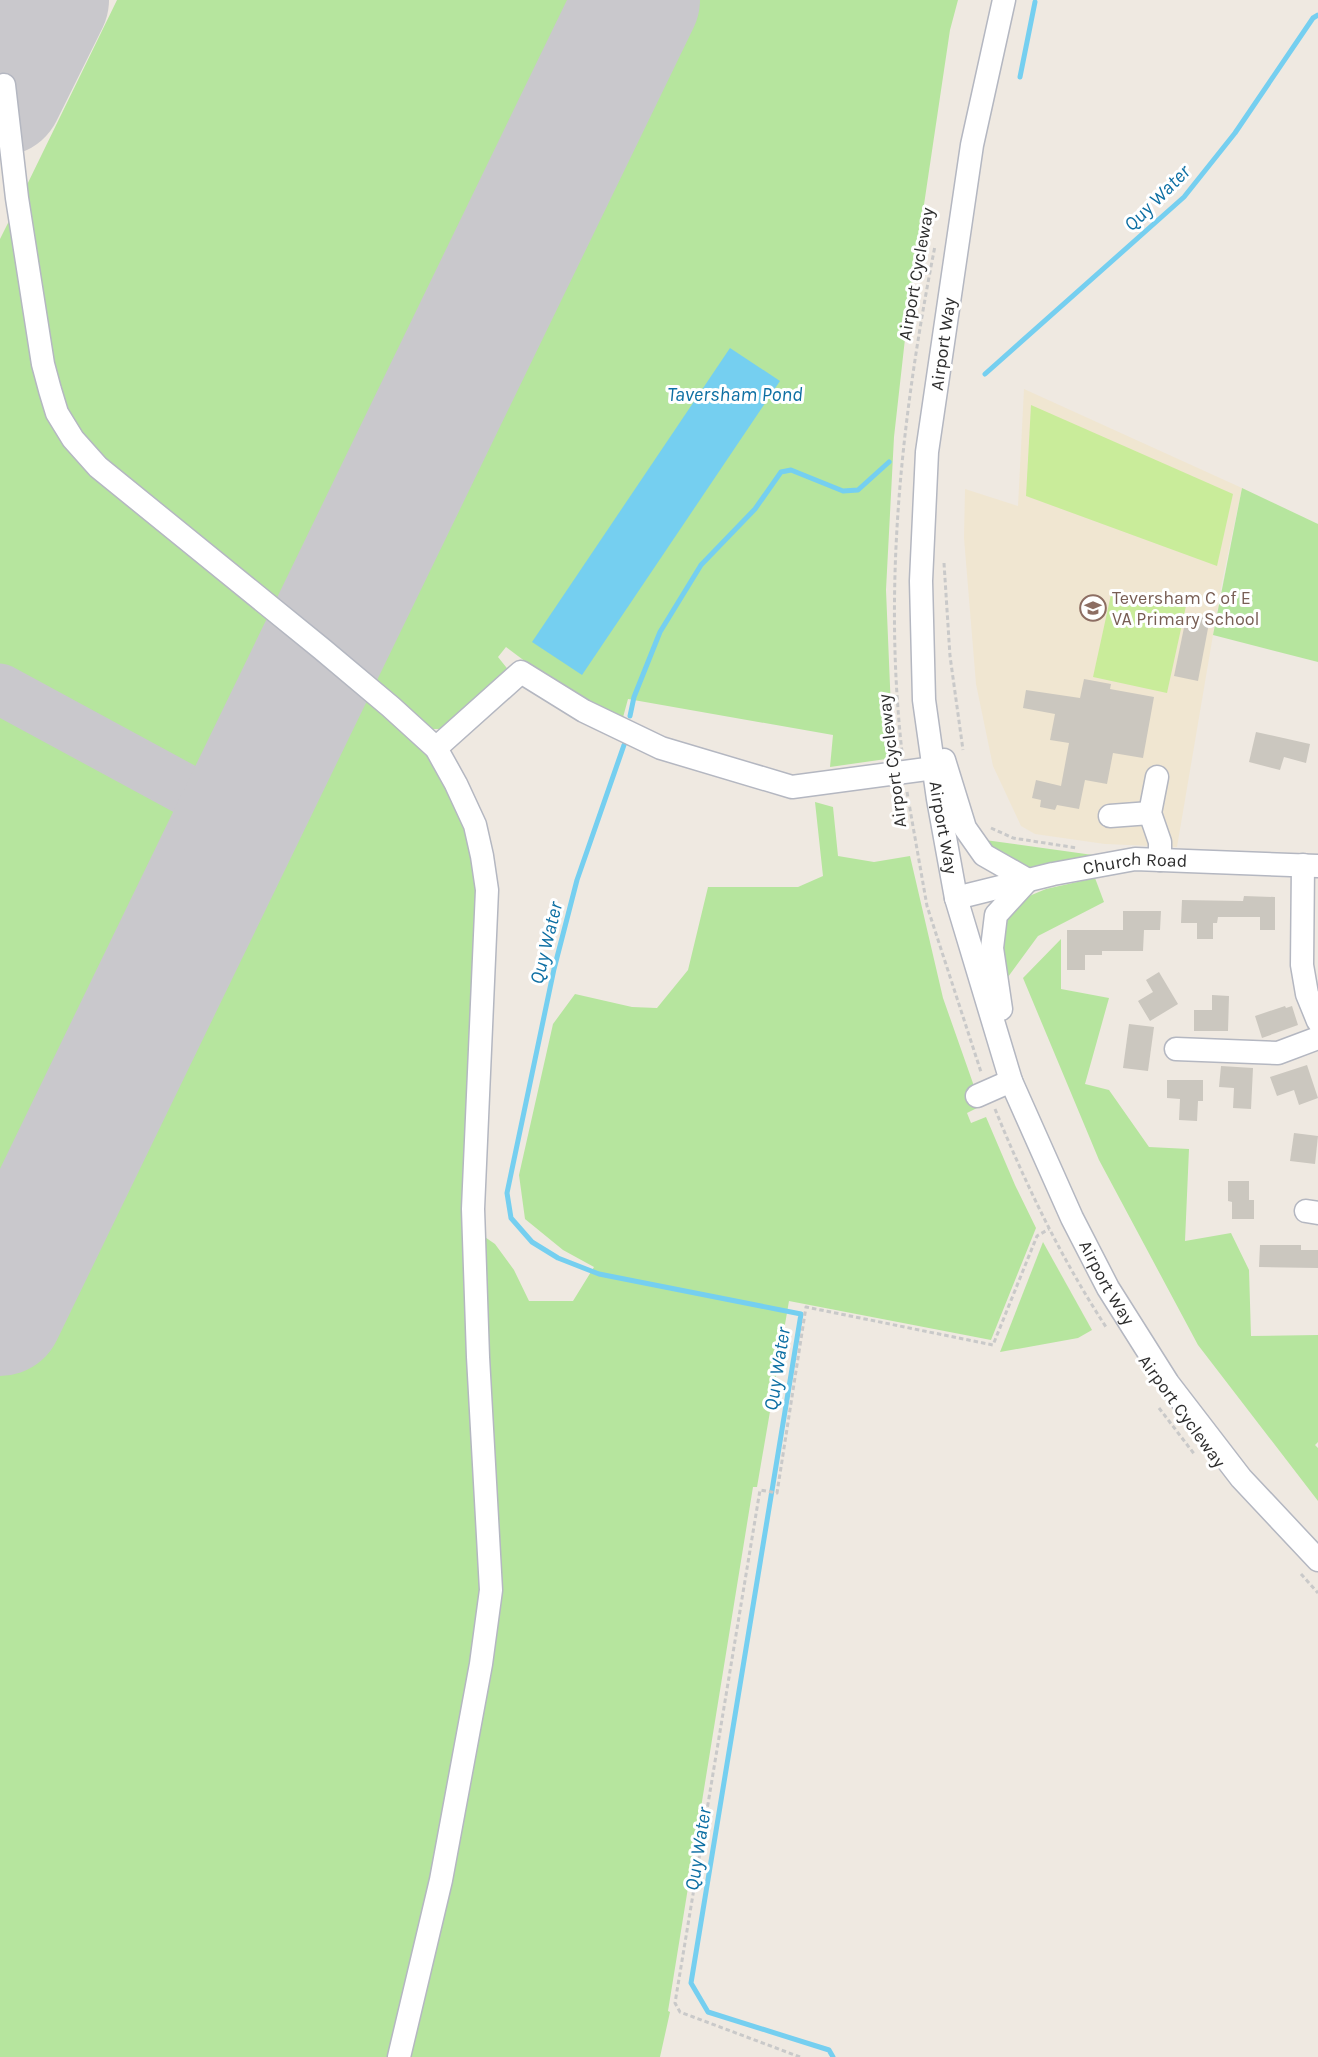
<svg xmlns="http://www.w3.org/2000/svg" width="1318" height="2057" viewBox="0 0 1318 2057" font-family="Karla,sans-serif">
	<rect width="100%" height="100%" fill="#efe9e1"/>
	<!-- education -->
	<polygon fill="#f0e6d1" points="1024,389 1242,488 1222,582 1177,847 1105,844 1035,834 1021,826 993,766 976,684 964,538 965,489 1018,506"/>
	<!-- green -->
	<g fill="#b6e59e">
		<polygon points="117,0 958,0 950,30 908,312 894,437 886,590 893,758 830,767 833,735 628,699 622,721 554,683 506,647 498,657 510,672 444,729 428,729 89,448 58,399 23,193"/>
		<polygon points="14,211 51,413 366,692 440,768 479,860 484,1621 394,2057 0,2057 0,239"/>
		<polygon points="1242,488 1318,524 1318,662 1213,635"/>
		<polygon points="815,802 833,807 838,856 874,862 910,856 943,998 981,1106 967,1113 971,1123 986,1117 1015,1185 1036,1228 991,1340 789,1301 757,1487 753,1487 668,2011 670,2012 660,2057 404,2057 495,1618 479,1233 495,1244 514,1270 529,1301 573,1301 594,1267 563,1250 525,1219 519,1175 553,1024 575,994 632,1007 657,1008 688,970 708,887 798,887 823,876"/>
		<path d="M985,840L1100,856C1069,862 1027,879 1000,858C994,853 989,845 985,840Z"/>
		<polygon points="1095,878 1104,902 1038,936 1008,977 1001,938 1008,914 1022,899 1046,889"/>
		<polygon points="1061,939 1061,989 1109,998 1085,1084 1109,1090 1149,1147 1189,1149 1185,1241 1231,1233 1249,1270 1251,1336 1318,1335 1318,1442 1315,1445 1318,1448 1318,1501 1198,1345 1099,1160 1023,978"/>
		<polygon points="1043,1242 1092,1330 1078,1338 1000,1352"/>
	</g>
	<!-- pitch -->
	<g fill="#c9ec9a">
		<polygon points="1031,405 1233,494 1217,566 1026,496"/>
		<polygon points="1112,590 1186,606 1167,693 1093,677"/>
	</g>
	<!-- water -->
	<polygon fill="#75cff0" points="730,348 780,381 582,675 532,642"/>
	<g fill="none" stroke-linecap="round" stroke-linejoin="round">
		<!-- stream -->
		<g stroke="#75cff0" stroke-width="5">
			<polyline points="1020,77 1035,2"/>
			<polyline points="985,374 1184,197 1235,133 1313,18 1318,15"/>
			<polyline points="630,716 634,697 660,632 701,565 755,509 781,472 791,470 843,491 858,490 889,462"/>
			<polyline points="624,745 577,880 554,969 507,1193 511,1218 532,1242 558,1258 599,1274 801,1314 691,1983 708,2012 829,2050 833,2057"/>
		</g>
		<!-- taxiway -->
		<g stroke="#c9c8cc" stroke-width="51">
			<polyline points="0,689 240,819"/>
			<polyline points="0,1264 20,1273"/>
		</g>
		<!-- runway -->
		<g stroke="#c9c8cc" stroke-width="126">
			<polyline points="0,93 46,0"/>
			<polyline points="0,1313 637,0"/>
		</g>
	</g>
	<!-- building -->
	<g fill="#cbc7bf">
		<polygon points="1187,613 1210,618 1198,681 1174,676"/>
		<polygon points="1084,679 1111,684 1110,689 1154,697 1143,758 1113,753 1107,784 1085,780 1079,809 1057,805 1055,810 1040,807 1041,800 1032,798 1036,780 1061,786 1069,743 1050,740 1055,714 1023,708 1026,690 1080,698"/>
		<polygon points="1256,732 1310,744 1306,763 1284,757 1280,770 1249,762"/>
		<polygon points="1244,896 1275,897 1275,930 1260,930 1260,917 1218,917 1217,923 1213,923 1213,939 1197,939 1197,923 1181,923 1182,900 1243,901"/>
		<polygon points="1123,911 1161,911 1160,930 1144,930 1143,951 1102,951 1102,955 1085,955 1085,970 1067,970 1067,930 1123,930"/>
		<polygon points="1159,972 1178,1004 1150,1021 1138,1001 1153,992 1146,980"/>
		<polygon points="1212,995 1229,996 1228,1031 1194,1031 1194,1010 1212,1010"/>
		<polygon points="1285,1006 1286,1008 1292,1006 1298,1025 1262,1038 1255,1016"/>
		<polygon points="1129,1024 1154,1027 1148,1071 1123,1068"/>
		<polygon points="1307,1065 1318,1098 1299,1105 1294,1090 1277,1096 1270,1077"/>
		<polygon points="1221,1066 1253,1068 1251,1109 1233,1108 1234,1088 1219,1087"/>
		<polygon points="1167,1080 1203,1080 1203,1101 1198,1101 1197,1121 1179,1120 1180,1099 1167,1098"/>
		<polygon points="1294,1133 1318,1136 1315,1164 1290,1161"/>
		<polygon points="1228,1181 1249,1181 1249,1200 1254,1200 1254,1219 1232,1219 1232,1202 1228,1201"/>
		<polygon points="1260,1245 1301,1245 1301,1250 1318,1250 1318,1268 1259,1267"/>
	</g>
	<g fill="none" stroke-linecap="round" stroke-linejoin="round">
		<!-- minor casing -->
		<g stroke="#b4b7c1" stroke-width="25">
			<g id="minor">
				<path id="s1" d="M1004,0L972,145L927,452L921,581L924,700L938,799L956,898L1011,1081L1072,1218L1108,1288L1168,1383L1241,1478L1318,1560"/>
				<polyline points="4,85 17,198 43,364 50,390 57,413 73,439 98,467 322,649 391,707 436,748 456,784 475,825 482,856 487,890 473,1209 478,1357 491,1590 481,1664 441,1880 399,2057"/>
				<polyline points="436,748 521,672 584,711 661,748 792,787 934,768"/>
				<polyline points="944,760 965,828 984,855 1028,880"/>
				<polyline points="1157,777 1150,813 1160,842 1160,860"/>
				<polyline points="1110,816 1150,813"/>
				<polyline points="1303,865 1302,965 1307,994 1318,1021"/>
				<path id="s2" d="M956,898L1053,874L1135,859L1318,866"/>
				<polyline points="1001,1009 992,948 996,915 1028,880"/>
				<polyline points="1176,1049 1278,1053 1318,1038"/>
				<polyline points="977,1096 1011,1081"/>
				<polyline points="1306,1211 1318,1213"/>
			</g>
		</g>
		<!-- path -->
		<g stroke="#c9c9c9" stroke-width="3" stroke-dasharray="4.5 3" stroke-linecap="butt">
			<polyline points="944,563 950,656 963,750"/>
			<path d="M902,752C883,583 902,413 935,246"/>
			<polyline points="907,792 927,906 981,1072"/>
			<polyline points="991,828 1013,838 1077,848"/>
			<path d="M995,1109C1026,1185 1061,1258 1106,1327"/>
			<polyline points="1159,1408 1195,1455"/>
			<polyline points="1301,1574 1318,1593"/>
			<polyline points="800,2057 680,2012 675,2003 760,1490 777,1493 806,1307 993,1345 1037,1236 1049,1229"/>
		</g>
		<!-- minor -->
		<use href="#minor" stroke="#fff" stroke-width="22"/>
	</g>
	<!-- icons -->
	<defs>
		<g id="school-ring" transform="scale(1.35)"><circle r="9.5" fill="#fff" stroke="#8d6e63" stroke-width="1.5"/><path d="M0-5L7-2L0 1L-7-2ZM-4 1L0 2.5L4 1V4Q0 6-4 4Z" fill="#8d6e63"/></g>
	</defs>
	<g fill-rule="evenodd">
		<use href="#school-ring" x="1093" y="608"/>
	</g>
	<g text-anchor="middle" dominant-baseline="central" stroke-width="6" stroke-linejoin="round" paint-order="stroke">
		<!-- street labels -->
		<g font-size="18" fill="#2e2e2e" stroke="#fff">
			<text transform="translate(916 274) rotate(-80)">Airport Cycleway</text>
			<text transform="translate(943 344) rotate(-82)">Airport Way</text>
			<text transform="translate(892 761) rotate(-97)">Airport Cycleway</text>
			<text stroke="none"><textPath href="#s1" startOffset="836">Airport Way</textPath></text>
			<text stroke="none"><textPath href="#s2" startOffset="183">Church Road</textPath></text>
			<text stroke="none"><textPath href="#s1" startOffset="1322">Airport Way</textPath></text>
			<text transform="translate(1182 1411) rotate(54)">Airport Cycleway</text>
		</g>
		<!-- education labels -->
		<g font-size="18" fill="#785e54" stroke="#fff" text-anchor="start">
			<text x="1112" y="598">Teversham C of E<tspan x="1112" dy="21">VA Primary School</tspan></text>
		</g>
		<!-- water labels -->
		<g font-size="20" font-style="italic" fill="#0d6fa3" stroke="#fff">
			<text transform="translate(1157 198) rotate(-45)">Quy Water</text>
			<text x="735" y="394">Taversham Pond</text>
			<text transform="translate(546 943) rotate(-76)">Quy Water</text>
			<text transform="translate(777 1369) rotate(-81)">Quy Water</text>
			<text transform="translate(698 1849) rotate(-81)">Quy Water</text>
		</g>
	</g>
</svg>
